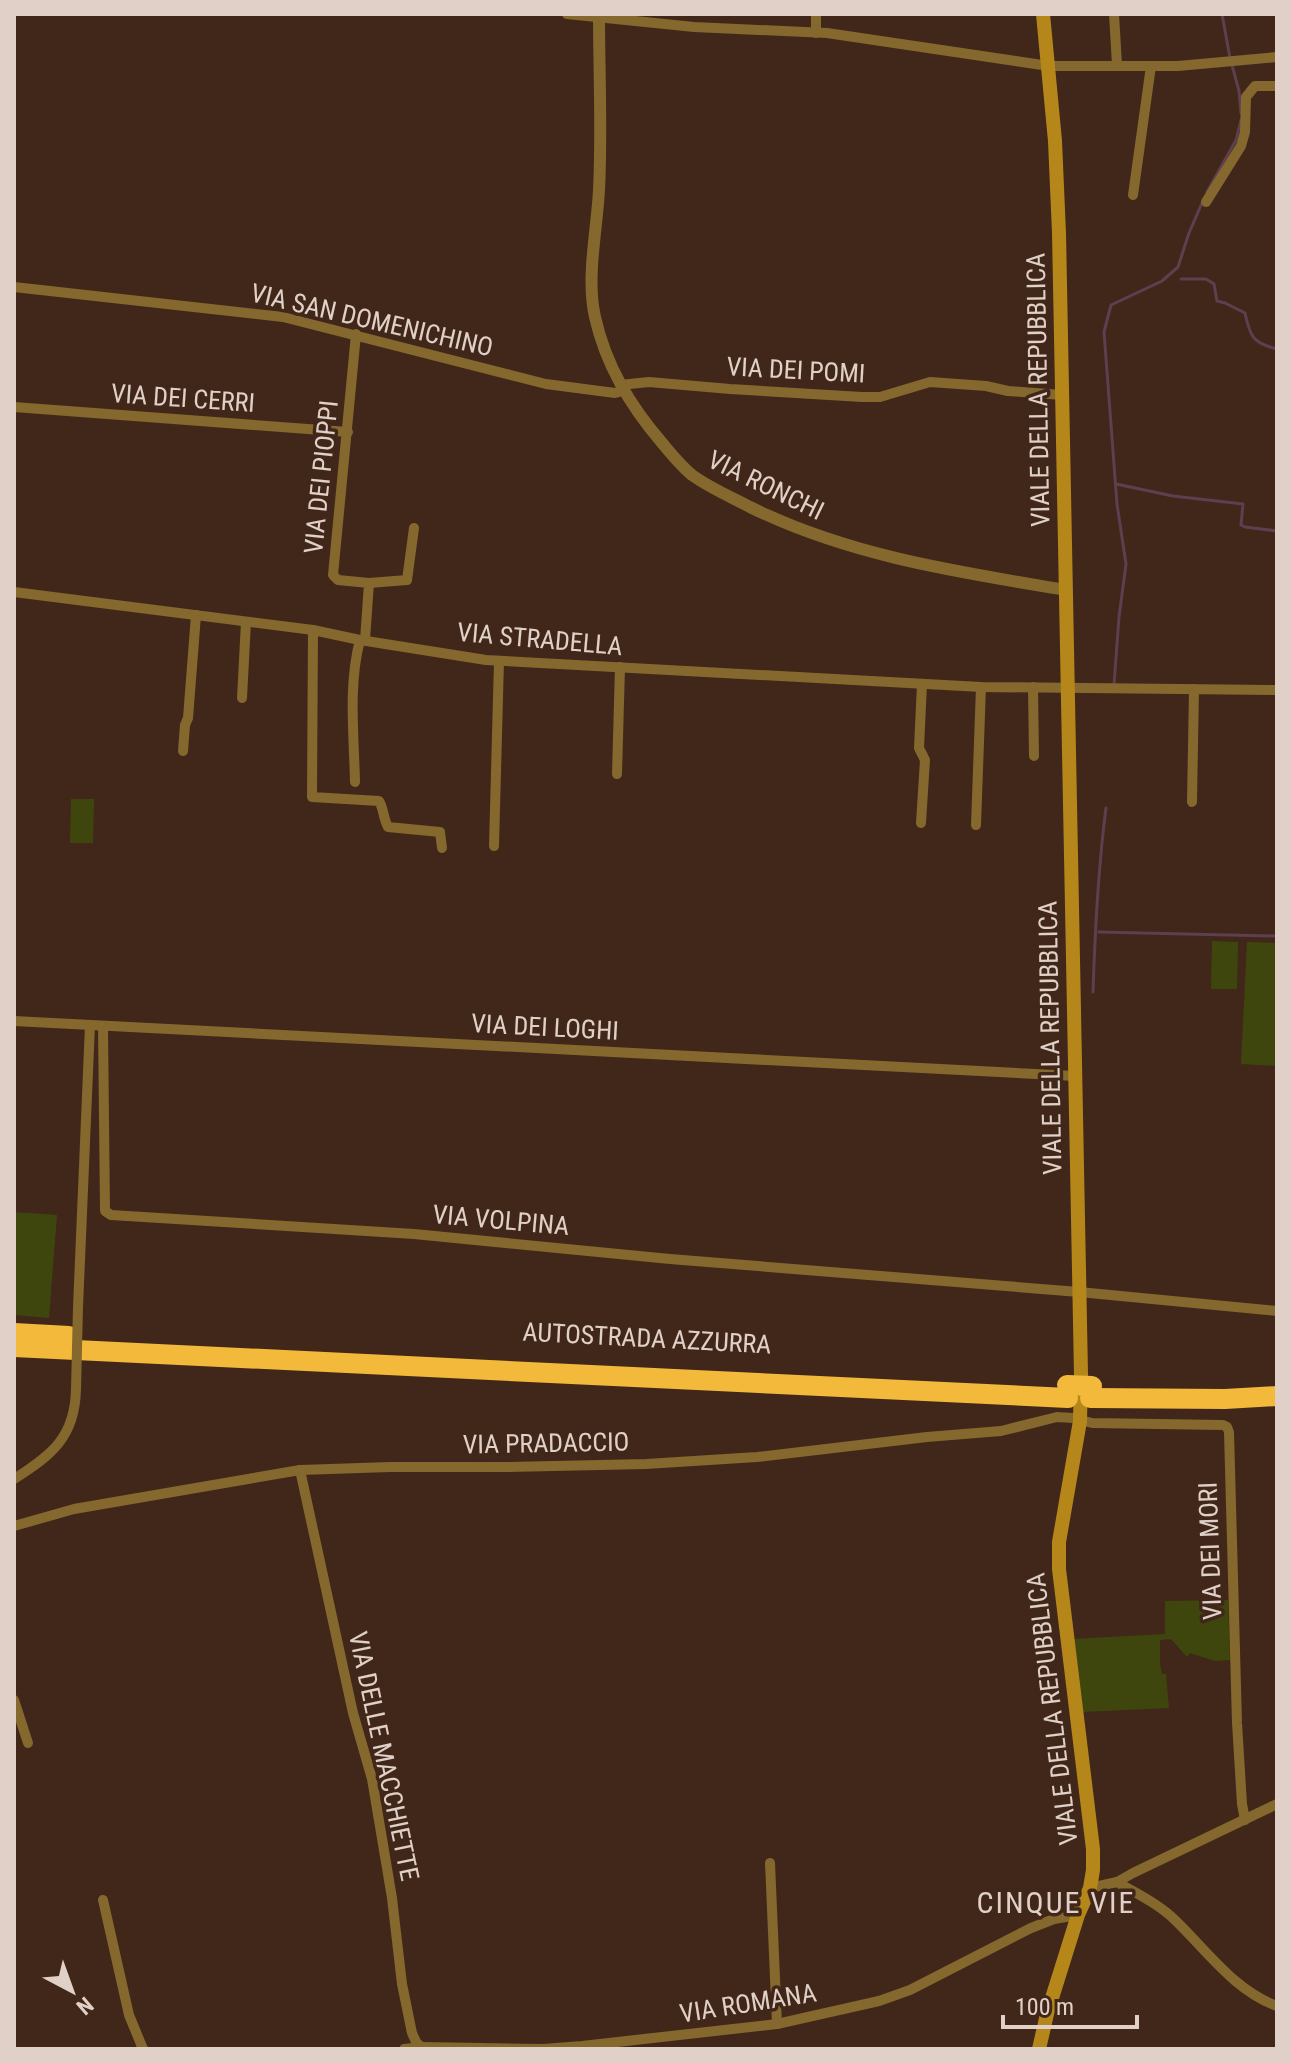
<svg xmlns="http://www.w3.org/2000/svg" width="1291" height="2063" viewBox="0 0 1291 2063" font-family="'Roboto Condensed',sans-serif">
	<rect width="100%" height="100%" fill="#402719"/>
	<!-- green -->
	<g fill="#3f460d">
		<polygon points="71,799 94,799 93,843 70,843"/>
		<polygon points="1212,941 1238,942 1237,989 1211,989"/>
		<polygon points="1247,942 1277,943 1277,1066 1241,1064"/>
		<polygon points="14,1212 57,1215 49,1318 14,1315"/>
		<polygon points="1228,1600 1230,1660 1215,1661 1190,1653 1187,1657 1171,1639 1160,1640 1160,1665 1162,1674 1166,1674 1169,1708 1082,1712 1073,1639 1165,1634 1165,1601"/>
	</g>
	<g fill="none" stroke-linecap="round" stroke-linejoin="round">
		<!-- stream -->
		<g stroke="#5e3f4f" stroke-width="3">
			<polyline points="1222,14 1230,58"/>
			<polyline points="1232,65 1239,91 1241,113"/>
			<polyline points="1207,192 1236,140 1241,120"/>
			<path d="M1181,279H1206L1214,284L1217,301L1225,303L1245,313C1250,337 1253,343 1277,349"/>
			<polyline points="1116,484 1173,496 1243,504 1241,525 1245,527 1277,531"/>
			<polyline points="1114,685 1119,617 1126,564 1117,504 1104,332 1111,305 1162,281 1178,267 1189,233 1202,203"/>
			<polyline points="1099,932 1277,936"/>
			<path d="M1093,992C1095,930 1098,869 1106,808"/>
		</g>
		<!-- minor -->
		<g stroke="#84682d" stroke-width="10">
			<polyline points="567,14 694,27 827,33 1049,66 1178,66 1277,57"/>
			<polyline points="816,14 816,33"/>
			<polyline points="1114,14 1117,65"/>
			<polyline points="1133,195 1151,66"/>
			<polyline points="1206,202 1241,146 1245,132 1246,97 1255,86 1277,86"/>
			<polyline points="14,287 283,317 546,384 615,393 623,391"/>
			<polyline points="356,334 333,575 338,580 369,583 365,640"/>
			<polyline points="620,385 649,382 730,389 862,397 880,397 930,382 986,386 1008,391 1062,395"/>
			<polyline points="14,407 348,432"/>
			<polyline points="369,583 407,580 414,528"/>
			<polyline points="14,592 313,630 360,640 486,660 981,687 1277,690"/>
			<path d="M313,630L312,797L379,801C384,809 383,818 388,827L440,832L442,848"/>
			<polyline points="1033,687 1034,756"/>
			<polyline points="242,698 246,622"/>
			<polyline points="183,751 185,725 188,718 196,615"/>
			<polyline points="617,774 620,667"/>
			<path d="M355,782C354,736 348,685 360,640"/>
			<polyline points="1192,802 1194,689"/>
			<polyline points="921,823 925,760 919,748 922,684"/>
			<polyline points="976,825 981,687"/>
			<polyline points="494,846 499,661"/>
			<path d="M14,1021C367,1042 721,1056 1075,1076"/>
			<polyline points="103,1026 105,1211 111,1215 414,1234 670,1259 1079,1292 1277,1311"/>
			<polyline points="78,1307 90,1025"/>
			<polyline points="300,1470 353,1713 372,1779 392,1898 402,1984 412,2033 416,2042 423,2049"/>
			<path d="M14,1479C52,1455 75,1437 76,1389"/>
			<polyline points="14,1526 74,1509 300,1470 390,1467 506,1467 646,1464 757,1457 927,1437 1001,1431 1057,1417 1073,1418 1092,1423 1223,1425 1227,1427 1229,1432 1237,1723 1242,1804 1245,1820"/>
			<polyline points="14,1700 28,1743"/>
			<polyline points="770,1863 777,2024"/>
			<path d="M1117,1882C1137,1894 1159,1904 1176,1921C1207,1951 1235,1991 1277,2006"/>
			<polyline points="1090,1888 1117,1882 1133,1873 1277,1804"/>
			<polyline points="103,1900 129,2015 143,2049"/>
			<polyline points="404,2049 422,2047 543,2049 582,2046 777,2024 879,2001 910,1990 1031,1928 1054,1919 1078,1915"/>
		</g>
		<!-- tertiary -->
		<path stroke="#84682d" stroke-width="12" d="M599,14C599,73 602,131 599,190C597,230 586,278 595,317C606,366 630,406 663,444C672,455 681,466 692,475C710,488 731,497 750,507C849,556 958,572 1066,590"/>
		<!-- secondary -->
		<polyline stroke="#b5871a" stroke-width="14" points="1039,2049 1047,2014 1078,1915 1090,1888 1093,1870 1093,1849 1059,1569 1059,1542 1080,1421 1081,1374 1059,233 1055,141 1043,14"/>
		<!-- motorway -->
		<g stroke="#f2b93b" stroke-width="20">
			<polyline points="14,1333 69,1336"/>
			<polyline points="14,1347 1068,1398"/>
			<polyline points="1090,1398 1225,1399 1277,1396"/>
		</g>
		<!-- minor-bridge -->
		<polyline stroke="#84682d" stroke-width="10" points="76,1389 78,1307"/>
		<!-- motorway-bridge -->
		<polyline stroke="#f2b93b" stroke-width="20" points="1067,1385 1092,1386"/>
	</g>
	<g text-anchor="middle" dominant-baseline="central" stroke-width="7" stroke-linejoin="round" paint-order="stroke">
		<!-- street labels -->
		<g font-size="26" fill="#e0d0c7" stroke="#402719">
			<text transform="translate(372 320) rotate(13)">VIA SAN DOMENICHINO</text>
			<text transform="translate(796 370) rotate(3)">VIA DEI POMI</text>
			<text transform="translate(1038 390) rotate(-91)">VIALE DELLA REPUBBLICA</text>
			<text transform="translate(183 398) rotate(4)">VIA DEI CERRI</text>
			<text transform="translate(321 477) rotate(-84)">VIA DEI PIOPPI</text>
			<text transform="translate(766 485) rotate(26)">VIA RONCHI</text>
			<text transform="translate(540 639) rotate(5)">VIA STRADELLA</text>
			<text transform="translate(545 1027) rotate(3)">VIA DEI LOGHI</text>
			<text transform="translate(1050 1038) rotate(-91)">VIALE DELLA REPUBBLICA</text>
			<text transform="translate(501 1220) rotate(5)">VIA VOLPINA</text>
			<text transform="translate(647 1338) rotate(3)">AUTOSTRADA AZZURRA</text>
			<text transform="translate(546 1443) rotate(-1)">VIA PRADACCIO</text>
			<text transform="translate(1210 1551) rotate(-92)">VIA DEI MORI</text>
			<text transform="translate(1052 1709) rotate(-97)">VIALE DELLA REPUBBLICA</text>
			<text transform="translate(384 1756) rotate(78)">VIA DELLE MACCHIETTE</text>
			<text transform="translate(748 2003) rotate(-9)">VIA ROMANA</text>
		</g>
		<!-- quarter labels -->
		<g font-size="30" letter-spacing="2" fill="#e0d0c7" stroke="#402719">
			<text x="1056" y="1902">CINQUE VIE</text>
		</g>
	</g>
	<!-- border -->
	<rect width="1291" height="2063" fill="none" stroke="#e0d0c7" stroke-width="32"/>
	<!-- north arrow -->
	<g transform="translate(72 1991) rotate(139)" stroke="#402719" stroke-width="6" paint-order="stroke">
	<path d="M0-6L14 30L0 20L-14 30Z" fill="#e0d0c7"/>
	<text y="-12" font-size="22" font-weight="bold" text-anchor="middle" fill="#e0d0c7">N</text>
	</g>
	<!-- scale -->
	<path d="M1003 2015v12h134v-12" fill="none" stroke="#e0d0c7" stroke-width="4"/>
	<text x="1015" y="2015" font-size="24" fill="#e0d0c7" stroke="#402719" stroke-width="6" paint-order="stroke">100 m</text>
</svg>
